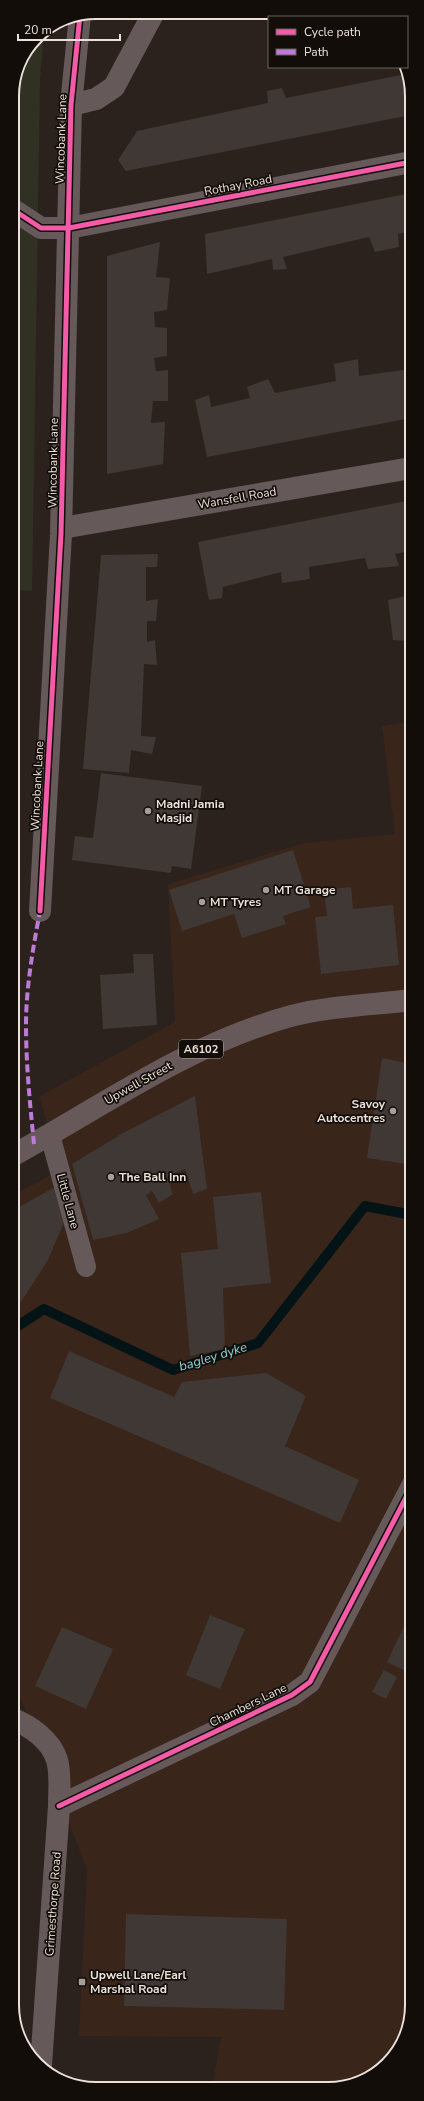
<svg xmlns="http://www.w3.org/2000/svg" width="424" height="2101" viewBox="0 0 424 2101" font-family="'Nunito Sans',sans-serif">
	<rect width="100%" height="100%" fill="#2b221e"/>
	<!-- built -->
	<polygon fill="#39251a" points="411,722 412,2010 405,2037 387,2064 339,2088 212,2088 221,2037 79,2036 87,1869 19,1695 13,1693 12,1196 58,1171 40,1096 175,1022 168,884 304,843 395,834 382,726"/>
	<!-- green -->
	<path fill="#313123" d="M44,32L40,79L32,591L12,590V91C17,69 24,45 44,32Z"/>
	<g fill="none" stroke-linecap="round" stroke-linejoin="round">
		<!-- stream -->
		<polyline stroke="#041315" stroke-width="10" points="13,1329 44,1309 173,1370 258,1343 365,1206 412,1215"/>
	</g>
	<!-- building -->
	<g fill="#3f3834">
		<polygon points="251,13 268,13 265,20"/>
		<polygon points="406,74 411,85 411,115 126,171 118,160 137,131 268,103 267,91 282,88 286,98"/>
		<polygon points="411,193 411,231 398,234 399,247 375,252 369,237 283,257 287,269 273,270 272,259 207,274 205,234"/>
		<polygon points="160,242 156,277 170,278 167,310 154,312 155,327 167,328 167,356 154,358 156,371 168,370 168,401 153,401 151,423 165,422 163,464 107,474 107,256"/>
		<polygon points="358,359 359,376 411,369 411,418 207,457 195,400 209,395 211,407 250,398 247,387 268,379 275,393 336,381 334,364"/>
		<polygon points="411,500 411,551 395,554 399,566 368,569 365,558 309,567 310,579 282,583 281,572 223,587 222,598 209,600 198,542"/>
		<polygon points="158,554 157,567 146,567 146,601 158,599 156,621 147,621 147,642 155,640 157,665 144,664 141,736 156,737 152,754 131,750 129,773 83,769 101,555"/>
		<polygon points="411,595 411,641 393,640 388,600"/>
		<polygon points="101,773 202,786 191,869 172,866 171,873 72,860 75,836 93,838"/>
		<polygon points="293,850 311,907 283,916 286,924 242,938 234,914 182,931 169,890"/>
		<polygon points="351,887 353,909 393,905 399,965 321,974 315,917 327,916 324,890"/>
		<polygon points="133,954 153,954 157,1025 103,1029 100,975 134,973"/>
		<polygon points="382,1058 412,1064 412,1165 367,1158"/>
		<polygon points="195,1096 207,1189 193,1194 185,1169 167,1177 173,1194 159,1203 152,1191 146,1195 159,1219 127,1233 93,1240 72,1164 123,1133"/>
		<polygon points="55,1187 65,1220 48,1260 21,1302 12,1300 12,1211"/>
		<polygon points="261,1192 271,1283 223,1288 225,1349 190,1356 181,1253 218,1249 213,1197"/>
		<polygon points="69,1351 174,1397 182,1382 266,1373 306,1396 285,1446 359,1480 340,1523 50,1398"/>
		<polygon points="412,1609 412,1657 405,1671 387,1662"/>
		<polygon points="210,1615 245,1629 220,1689 186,1675"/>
		<polygon points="62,1627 113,1649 86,1709 35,1686"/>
		<polygon points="384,1670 397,1677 386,1699 372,1692"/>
		<polygon points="126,1914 287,1919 284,2010 124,2006"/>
	</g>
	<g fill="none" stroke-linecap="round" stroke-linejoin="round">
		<!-- lane -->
		<polyline stroke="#66595a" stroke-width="20" points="50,1135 86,1267"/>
		<!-- street -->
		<g stroke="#66595a" stroke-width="22">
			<polyline points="71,105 96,99 114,87 154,12"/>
			<polyline points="12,209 41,228 69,228 411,162"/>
			<polyline points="62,528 411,468"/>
			<polyline points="40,911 61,534 71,105 80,15"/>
			<path d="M13,1719C30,1726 51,1740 57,1760C61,1774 59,1791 59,1806L41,2065"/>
			<polyline points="59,1806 292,1695 310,1682 412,1486"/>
		</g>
		<!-- primary -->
		<path stroke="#675959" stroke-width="22" d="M12,1156C104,1105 189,1044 291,1016C329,1006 372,1005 412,1000"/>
		<!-- quiet -->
		<path stroke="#bd7bd9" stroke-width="4" stroke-dasharray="8 4" stroke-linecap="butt" d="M34,1144C30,1104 26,1065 26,1025C26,987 33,948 40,911"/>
		<!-- cycleway casing -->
		<g stroke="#130d09" stroke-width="8">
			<g id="cycleway">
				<polyline points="12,209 41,228 69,228 411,162"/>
				<polyline points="40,911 61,534 71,105 80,15"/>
				<polyline points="59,1806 292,1695 310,1682 412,1486"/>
			</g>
		</g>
		<!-- cycleway -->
		<use href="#cycleway" stroke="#f35aa7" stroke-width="5"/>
	</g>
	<!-- markers -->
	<g fill="#a89e98" stroke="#130d09" stroke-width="1.5">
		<circle cx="148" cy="811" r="4"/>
		<circle cx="266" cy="890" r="4"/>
		<circle cx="202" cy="902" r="4"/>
		<circle cx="393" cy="1111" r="4"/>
		<circle cx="111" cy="1177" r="4"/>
		<rect x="78" y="1978" width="8" height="8" rx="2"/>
	</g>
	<g text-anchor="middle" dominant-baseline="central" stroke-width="3.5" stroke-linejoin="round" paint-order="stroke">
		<!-- shield labels -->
		<rect fill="#130d09" stroke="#aaa19b" stroke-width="1" x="179" y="1040" width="44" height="18" rx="3"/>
		<g font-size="11" font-weight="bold" fill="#ebe1da">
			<text x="201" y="1049">A6102</text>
		</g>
		<!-- street labels -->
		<g font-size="12" fill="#ebe1da" stroke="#130d09">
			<text transform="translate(61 139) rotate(-88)">Wincobank Lane</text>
			<text transform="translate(238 185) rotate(-11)">Rothay Road</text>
			<text transform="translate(53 463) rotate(-89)">Wincobank Lane</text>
			<text transform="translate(237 498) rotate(-10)">Wansfell Road</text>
			<text transform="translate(37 786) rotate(-87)">Wincobank Lane</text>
			<text transform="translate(138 1083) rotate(-29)">Upwell Street</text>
			<text transform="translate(68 1201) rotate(75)">Little Lane</text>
			<text transform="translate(248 1705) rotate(-26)">Chambers Lane</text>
			<text transform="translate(53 1904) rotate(-86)">Grimesthorpe Road</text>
		</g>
		<!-- poi labels -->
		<g font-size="12" font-weight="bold" fill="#ebe1da" stroke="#130d09" text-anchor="start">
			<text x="156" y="804">Madni Jamia<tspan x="156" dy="14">Masjid</tspan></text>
			<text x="274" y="890">MT Garage</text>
			<text x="210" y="902">MT Tyres</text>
			<text x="385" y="1104" text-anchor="end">Savoy<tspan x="385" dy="14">Autocentres</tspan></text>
			<text x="119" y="1177">The Ball Inn</text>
			<text x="90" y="1975">Upwell Lane/Earl<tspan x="90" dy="14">Marshal Road</tspan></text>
		</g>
		<!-- water labels -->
		<g font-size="13" font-style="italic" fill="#8dd4d9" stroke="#130d09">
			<text transform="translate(213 1357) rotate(-17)">bagley dyke</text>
		</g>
	</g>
	<!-- crop -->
	<path d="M0 0H424V2101H0ZM96 19H328A77 77 0 0 1 405 96V2005A77 77 0 0 1 328 2082H96A77 77 0 0 1 19 2005V96A77 77 0 0 1 96 19Z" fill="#130d09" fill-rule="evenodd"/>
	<path fill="none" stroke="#ebe1da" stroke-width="2" d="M96 19H328A77 77 0 0 1 405 96V2005A77 77 0 0 1 328 2082H96A77 77 0 0 1 19 2005V96A77 77 0 0 1 96 19Z"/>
	<!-- legend -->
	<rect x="268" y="16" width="140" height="52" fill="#130d09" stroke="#69625d"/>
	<rect x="276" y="29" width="20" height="6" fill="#f35aa7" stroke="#69625d"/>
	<text x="304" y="36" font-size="12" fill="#ebe1da">Cycle path</text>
	<rect x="276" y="49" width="20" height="6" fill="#bd7bd9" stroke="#69625d"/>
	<text x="304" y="56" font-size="12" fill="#ebe1da">Path</text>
	<!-- scale -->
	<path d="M18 34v6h102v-6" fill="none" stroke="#ebe1da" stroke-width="2"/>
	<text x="24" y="34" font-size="12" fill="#ebe1da" stroke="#130d09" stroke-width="3" paint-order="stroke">20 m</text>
</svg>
